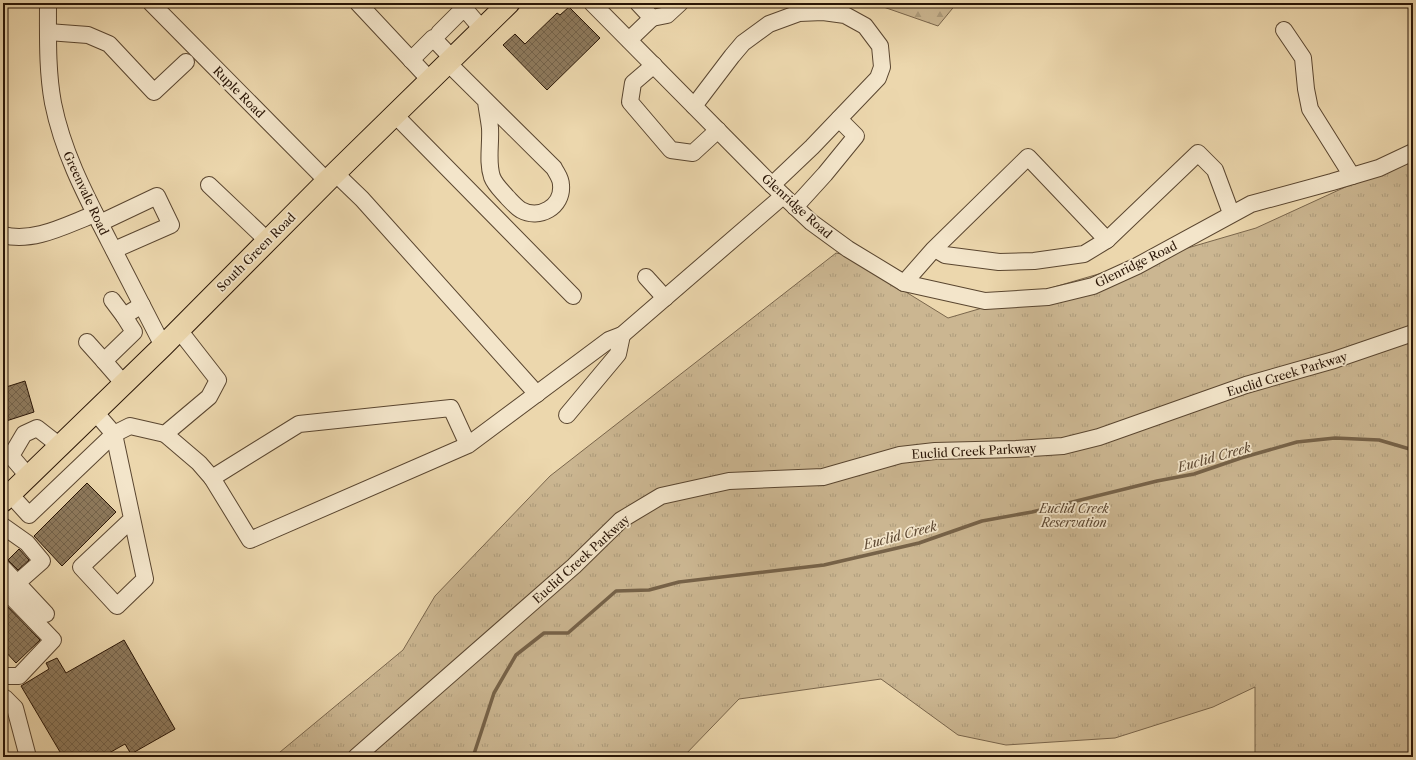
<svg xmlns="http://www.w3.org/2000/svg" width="1416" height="760" viewBox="0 0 1416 760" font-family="'Libre Caslon Text',serif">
	<defs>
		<pattern id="forest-firs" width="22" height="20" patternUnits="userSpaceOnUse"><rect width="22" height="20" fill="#cbb691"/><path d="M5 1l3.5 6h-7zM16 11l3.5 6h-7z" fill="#ae9c7c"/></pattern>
		<pattern id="park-tufts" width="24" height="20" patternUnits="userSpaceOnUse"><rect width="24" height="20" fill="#cbb691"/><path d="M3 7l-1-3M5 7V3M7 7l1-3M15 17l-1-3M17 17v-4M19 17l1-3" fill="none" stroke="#ae9c7c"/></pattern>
		<pattern id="building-cross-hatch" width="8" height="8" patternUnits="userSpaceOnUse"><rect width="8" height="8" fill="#8e7a5d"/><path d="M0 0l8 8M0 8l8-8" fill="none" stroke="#74634b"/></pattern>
	</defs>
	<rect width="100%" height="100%" fill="#ecd7ad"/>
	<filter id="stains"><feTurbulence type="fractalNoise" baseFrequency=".005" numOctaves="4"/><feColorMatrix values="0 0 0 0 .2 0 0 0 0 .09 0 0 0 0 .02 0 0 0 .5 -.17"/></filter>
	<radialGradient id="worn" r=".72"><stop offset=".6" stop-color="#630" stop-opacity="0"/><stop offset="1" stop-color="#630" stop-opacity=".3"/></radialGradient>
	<!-- forest -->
	<polygon fill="url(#forest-firs)" stroke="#7a664c" points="872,3 957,3 938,26"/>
	<!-- park -->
	<polygon fill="url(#park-tufts)" stroke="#7a664c" points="1413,156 1413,757 1255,757 1255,687 1213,707 1115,738 1006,745 958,735 881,679 739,699 683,757 274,757 403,650 435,596 550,476 836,253 846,255 948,318 1256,228"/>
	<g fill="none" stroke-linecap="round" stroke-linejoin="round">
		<!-- stream -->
		<polyline stroke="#766248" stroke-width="3.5" points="473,757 494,693 516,655 544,633 568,633 616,591 649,590 679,582 824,565 919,543 982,521 1032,512 1157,481 1194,474 1241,458 1297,442 1335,438 1379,440 1413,450"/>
	</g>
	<!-- building -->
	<g fill="url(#building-cross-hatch)" stroke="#291506">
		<polygon points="569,7 600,38 547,90 503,45 515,34 525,44 557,13 560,15"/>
		<polygon points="25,381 34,412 3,422 3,388"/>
		<polygon points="87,483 116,512 62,566 34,536"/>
		<polygon points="19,549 29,560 18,570 8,560"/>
		<polygon points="3,602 40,640 16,663 3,649"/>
		<polygon points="124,640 175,729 131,754 125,744 102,757 63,757 21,686 49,669 46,663 57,658 66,673"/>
	</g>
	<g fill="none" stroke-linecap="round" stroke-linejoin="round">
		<!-- minor casing -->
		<g stroke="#5a4630" stroke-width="18">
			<g id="minor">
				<path d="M48,3C48,37 47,70 53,103C63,153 86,196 109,241C127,276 145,311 163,346"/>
				<polyline points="151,3 327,181"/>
				<polyline points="358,3 430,80"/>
				<polyline points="592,3 772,185 811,222 848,249 904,283 985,301 1048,297 1093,286 1137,266 1251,204 1332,182 1379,168 1413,152"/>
				<polyline points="652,18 667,15 680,3"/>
				<polyline points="1284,30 1303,58 1306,89 1310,109 1352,176"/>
				<polyline points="48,32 88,35 109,44 154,92 186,62"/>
				<polyline points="439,33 464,8 482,29"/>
				<polyline points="629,40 652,18 638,3"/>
				<polyline points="411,60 433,38 452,58"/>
				<path d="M448,63L554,168C557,174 561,178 561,185C563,207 539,220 521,210C516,207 511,201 507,197C502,191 495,185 492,177C487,162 491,145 490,128C489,119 487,110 486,101"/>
				<polyline points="654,65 633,83 630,102 671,150 693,153 718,130"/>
				<polyline points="694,106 732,56 743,43 769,24 799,13 823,12 845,15 865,26 880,46 882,67 878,78 812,147 772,185"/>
				<polyline points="395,115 573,296"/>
				<polyline points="335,173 362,199 537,394"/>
				<polyline points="209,185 268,241"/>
				<polyline points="795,207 825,174 856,136 839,119"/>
				<polyline points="100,223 157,196 171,225 114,250"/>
				<path d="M3,235C34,243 66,225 95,214"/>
				<polyline points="935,249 945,255 999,262 1034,261 1084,254 1107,240"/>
				<polyline points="646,277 665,298"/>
				<polyline points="904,283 933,250 1028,157 1107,240 1198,153 1215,170 1231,213"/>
				<polyline points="112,300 124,316"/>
				<polyline points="87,342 104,361"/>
				<polyline points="124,384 104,361 134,332 124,316 142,305"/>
				<polyline points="95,412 114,434 145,579 117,606 81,567 132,519"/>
				<polyline points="567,415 618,354 622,335"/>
				<polyline points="165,434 199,463 212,478"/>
				<polyline points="468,445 451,408 299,424 212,478 250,540 468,445 609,340 622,335 783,196"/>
				<polyline points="28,476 11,456 24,434 37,428 60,446"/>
				<polyline points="10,494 29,515 114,434 130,426 165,434 209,397 218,380 179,330"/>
				<polyline points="3,526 27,543 42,561 17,583"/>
				<polyline points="3,568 46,614"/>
				<polyline points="3,588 53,640 19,676 3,676"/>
				<polyline points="3,698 5,698 15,708 28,757"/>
				<polyline points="356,757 574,566 621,520 661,496 729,481 823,477 900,455 935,451 1016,449 1063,446 1099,437 1246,385 1334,360 1413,333"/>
			</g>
		</g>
		<!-- major casing -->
		<g stroke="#291506" stroke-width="23">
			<polyline id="major" points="3,501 163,346 327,181 509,3"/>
		</g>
		<!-- minor -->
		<use href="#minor" stroke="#f3e5ca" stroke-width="16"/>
		<!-- major -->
		<use href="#major" stroke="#ecd7ad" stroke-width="21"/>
	</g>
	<g text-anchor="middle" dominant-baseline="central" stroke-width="3.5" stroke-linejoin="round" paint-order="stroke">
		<!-- street labels -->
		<g font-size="12" fill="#291506" stroke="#f3e5ca">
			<text transform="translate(239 92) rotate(45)">Ruple Road</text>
			<text transform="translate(86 193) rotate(65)">Greenvale Road</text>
			<text transform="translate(797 206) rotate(42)">Glenridge Road</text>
			<text transform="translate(256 252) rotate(-45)">South Green Road</text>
			<text transform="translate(1136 264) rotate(-26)">Glenridge Road</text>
			<text transform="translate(1287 374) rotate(-17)">Euclid Creek Parkway</text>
			<text transform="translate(974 451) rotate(-3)">Euclid Creek Parkway</text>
			<text transform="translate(581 559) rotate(-42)">Euclid Creek Parkway</text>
		</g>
		<!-- park labels -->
		<g font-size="12" font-style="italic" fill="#5a4530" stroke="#f3e5ca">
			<text x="1074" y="508">Euclid Creek<tspan x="1074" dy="14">Reservation</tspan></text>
		</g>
		<!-- water labels -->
		<g font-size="13" font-style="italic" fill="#5d4832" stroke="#f3e5ca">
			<text transform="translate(1214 457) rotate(-16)">Euclid Creek</text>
			<text transform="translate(900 535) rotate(-15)">Euclid Creek</text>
		</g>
	</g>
	<!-- margin -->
	<rect width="1416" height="760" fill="none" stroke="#ecd7ad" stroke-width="16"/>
	<rect x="4" y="4" width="1408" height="752" fill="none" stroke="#291506" stroke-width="2"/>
	<rect x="8" y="8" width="1400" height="744" fill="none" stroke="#291506"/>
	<rect width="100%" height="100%" filter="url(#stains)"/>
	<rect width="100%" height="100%" fill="url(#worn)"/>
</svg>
